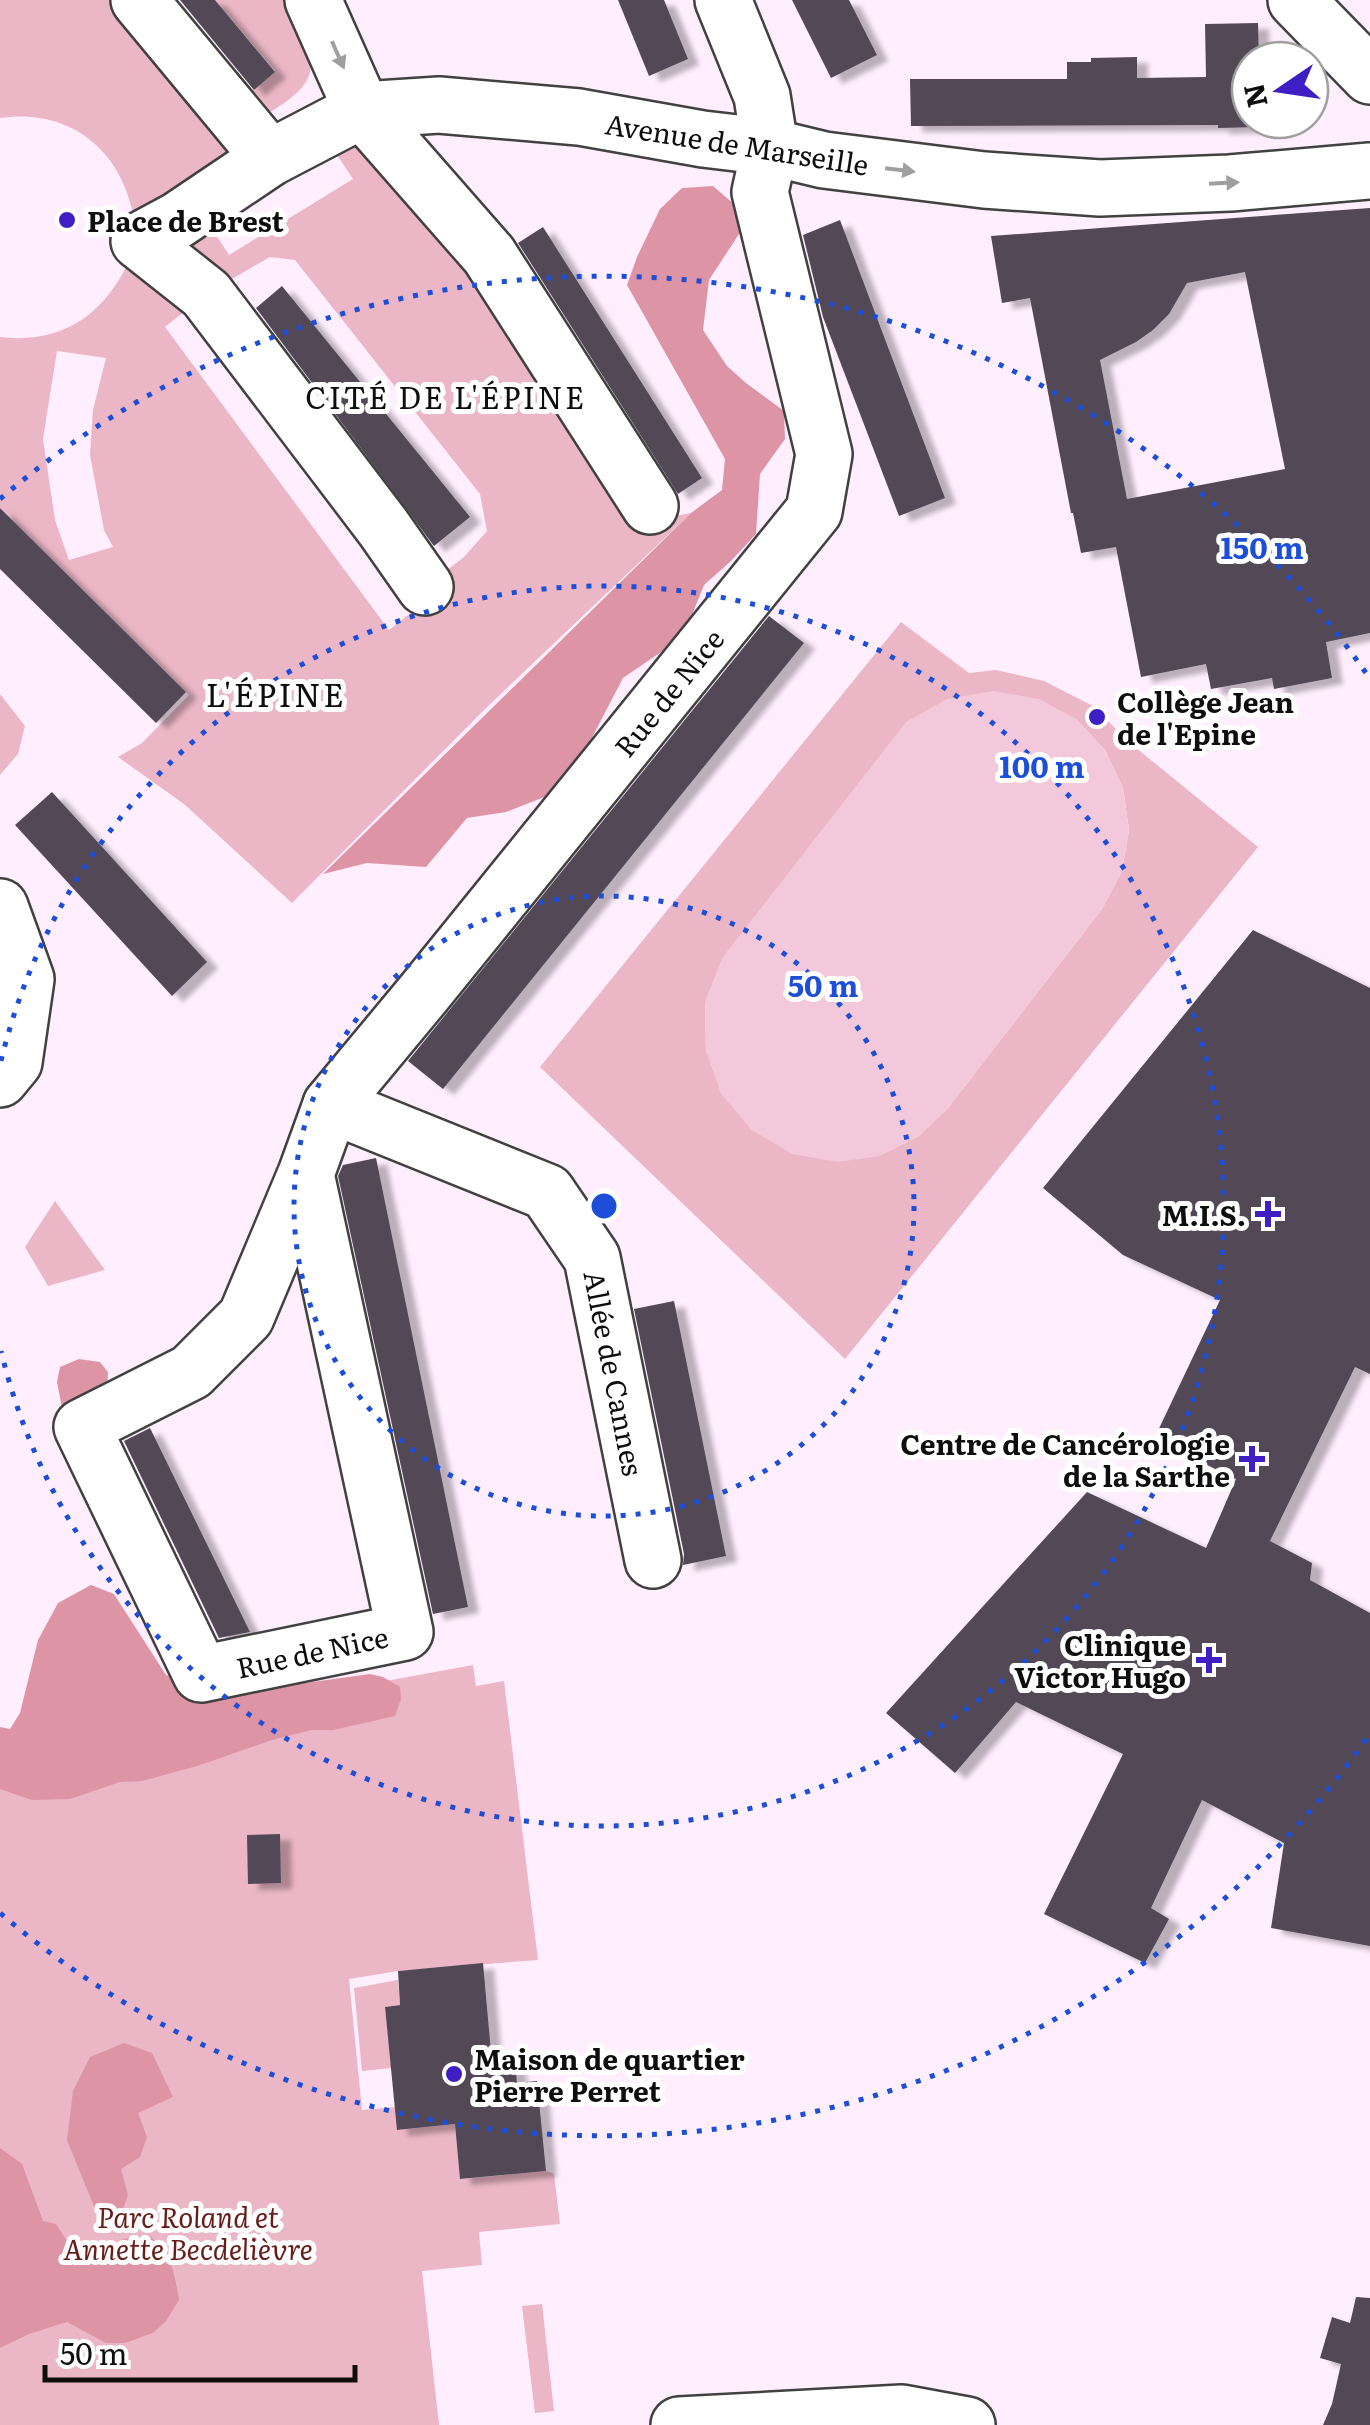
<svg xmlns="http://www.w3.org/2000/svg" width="1370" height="2425" viewBox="0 0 1370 2425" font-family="Literata,serif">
	<defs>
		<filter id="shadow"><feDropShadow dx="11" dy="6" stdDeviation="2.5" flood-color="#0004"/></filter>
	</defs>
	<rect width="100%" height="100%" fill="#ffeefe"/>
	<!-- green -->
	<g fill="#ebb6c5" fill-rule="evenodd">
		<path d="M0,0H139L270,158L198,207L229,255L353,179L321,131L362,110L664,518L691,513L485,709L292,903L184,804L118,757L142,743L189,695L0,508V337C57,344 100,319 126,267C130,260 138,248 139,239C139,230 134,218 132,209C117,145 65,108 0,118ZM270,257L295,260L480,494L487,531L464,557L425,587L430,598L389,630L165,327L206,294ZM57,351L106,358L93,410L90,455L104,530L113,547L69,560L55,520L43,439Z"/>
		<path d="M215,0H291C314,65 330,78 262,117L238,104L275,71Z"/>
		<path d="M901,622L969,673L996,670L1044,681L1093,706L1130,743L1258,847L845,1359L540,1067ZM1076,719L1105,750L1123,788L1129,830L1122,871L1102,909L948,1108L918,1137L752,1130L722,1094L706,1050L705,1002Z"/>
		<polygon points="0,694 25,726 18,754 0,775"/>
		<polygon points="55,1201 105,1270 48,1286 25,1247"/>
		<polygon points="473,1665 476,1686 504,1681 538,1960 398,1971 349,1979 362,2110 396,2107 398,2130 455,2124 461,2179 546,2171 554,2174 560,2224 479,2232 482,2265 422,2271 439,2425 0,2425 0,1752"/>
		<polygon points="398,1980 400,2005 385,2007 392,2068 362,2071 354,1988"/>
		<polygon points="542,2304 554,2411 535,2413 522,2306"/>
	</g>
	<!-- forest -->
	<g fill="#dd94a4">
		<polygon points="713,186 735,205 741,231 709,280 703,330 727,366 746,383 784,411 785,439 760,474 756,534 731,561 704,585 683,637 623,678 583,755 547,796 506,812 467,818 426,867 367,863 323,874 691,513 722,490 725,459 627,285 637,257 660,209 682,188"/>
		<polygon points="79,1359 100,1362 108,1372 106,1409 83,1415 62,1408 57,1382 60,1367"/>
		<polygon points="91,1585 114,1594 166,1675 210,1688 246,1691 370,1674 383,1677 400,1687 401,1699 395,1716 333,1730 311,1730 272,1740 197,1766 142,1781 120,1782 70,1799 32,1800 0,1789 0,1727 10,1729 20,1713 38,1640 58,1603"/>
		<polygon points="124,2043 152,2053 173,2097 138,2113 147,2137 140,2157 121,2169 128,2195 119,2220 100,2221 67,2140 73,2091 90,2057"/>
		<path d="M0,2148L22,2164L43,2221L56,2224L77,2256C104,2249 121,2236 149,2235C172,2257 174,2270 179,2300L166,2321L153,2333L125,2343H106L67,2322L29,2334L0,2348Z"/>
	</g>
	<!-- pitch -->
	<polygon fill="#f2c8da" points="993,691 1039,699 1076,719 1105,750 1123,788 1129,830 1122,871 1102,909 948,1108 918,1137 880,1156 838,1162 792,1154 752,1130 721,1094 706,1050 705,1002 722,958 906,722 947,699"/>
	<!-- building -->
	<g fill="#524957" fill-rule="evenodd" filter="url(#shadow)">
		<polygon points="180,0 215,0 275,72 254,90"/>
		<polygon points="618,0 664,0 688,59 649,76"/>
		<polygon points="792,0 849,0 877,55 831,78"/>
		<polygon points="1258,23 1259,60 1250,60 1250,120 1261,120 1261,127 1218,128 1218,125 911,126 910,79 1067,79 1067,62 1091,62 1091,58 1137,57 1137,78 1206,77 1205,24"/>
		<path d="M1370,208V633L1326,642L1332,678L1274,689L1272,678L1211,689L1206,664L1141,677L1116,547L1081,553L1073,513H1071L1030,298L1002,303L991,236ZM1245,272L1285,469L1127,499L1100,360L1136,342L1153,330L1169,314L1187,283Z"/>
		<polygon points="840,220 945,498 899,516 823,317 803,235"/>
		<polygon points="543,227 702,478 678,494 518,243"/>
		<polygon points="282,286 470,517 434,546 256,308"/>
		<polygon points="0,508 186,692 156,723 0,569"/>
		<polygon points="769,616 804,643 443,1089 408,1061"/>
		<polygon points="52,792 207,962 172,996 15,825"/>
		<polygon points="1253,930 1370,988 1370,1374 1355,1367 1270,1541 1312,1563 1310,1580 1370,1613 1370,1946 1271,1928 1284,1843 1202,1800 1151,1908 1169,1919 1145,1963 1044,1914 1123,1754 1016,1702 955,1773 886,1713 1087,1492 1206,1548 1236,1479 1154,1439 1220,1300 1123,1255 1043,1188"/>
		<polygon points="376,1158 468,1607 433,1614 338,1176 343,1165"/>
		<polygon points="674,1301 726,1556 683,1565 684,1554 634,1309"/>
		<polygon points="150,1428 250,1632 219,1638 124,1441"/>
		<polygon points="280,1834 281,1883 248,1884 247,1835"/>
		<polygon points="483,1963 492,2063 515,2061 517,2083 537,2081 546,2171 460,2179 455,2124 397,2130 385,2007 400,2005 398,1971"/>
		<polygon points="1356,2297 1370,2298 1370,2425 1323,2425 1332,2404 1341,2364 1320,2358 1332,2317 1350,2323"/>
	</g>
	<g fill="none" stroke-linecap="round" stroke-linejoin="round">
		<!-- minor casing -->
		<g stroke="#414141" stroke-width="60">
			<g id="minor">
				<polyline points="139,0 270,158"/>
				<polyline points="313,0 362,110 489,255 650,506"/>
				<polyline points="1296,0 1370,76"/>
				<polyline points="425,587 383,527 206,294 139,241 178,220 270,158 362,110 439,105 579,117 703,139 770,147 824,160 984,180 1100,188 1230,183 1370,171"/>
				<polyline points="0,907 26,979 14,1062 0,1079"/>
				<polyline points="331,1105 547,1192 592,1258 653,1560"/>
				<polyline points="306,1174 246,1317 191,1372 82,1427 201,1674 405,1632 306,1174 331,1105 424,993 814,511 824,454 760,192 770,147 762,96 723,0"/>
				<polyline points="679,2425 902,2413 967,2425"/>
			</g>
		</g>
		<!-- minor -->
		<use href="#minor" stroke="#fff" stroke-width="55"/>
	</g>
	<!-- one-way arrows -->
	<defs><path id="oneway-solid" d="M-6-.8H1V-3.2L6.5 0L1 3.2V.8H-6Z" transform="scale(2.5)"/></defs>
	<g fill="#9f9f9f">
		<use href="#oneway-solid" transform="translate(338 55) rotate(66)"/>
		<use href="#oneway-solid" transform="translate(900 170) rotate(7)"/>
		<use href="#oneway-solid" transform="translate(1224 183) rotate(-3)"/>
	</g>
	<!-- distance rings -->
	<g fill="none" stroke="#1d4ed8" stroke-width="5" stroke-dasharray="5 10">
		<circle cx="604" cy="1206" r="310"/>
		<path d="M1 1061A620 620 0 1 1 1 1351"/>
		<path d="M1366 1739A930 930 0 0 1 0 1913M0 499A930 930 0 0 1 1366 673"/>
	</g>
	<!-- markers -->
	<g fill="#3f1fc4" stroke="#fff" stroke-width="4">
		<circle cx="67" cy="220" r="10"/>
		<circle cx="1097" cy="717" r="10"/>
		<path d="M1263 1199h10v10h10v10h-10v10h-10v-10h-10v-10h10z"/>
		<path d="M1247 1444h10v10h10v10h-10v10h-10v-10h-10v-10h10z"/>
		<path d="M1204 1645h10v10h10v10h-10v10h-10v-10h-10v-10h10z"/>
		<circle cx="454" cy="2074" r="10"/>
	</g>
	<g text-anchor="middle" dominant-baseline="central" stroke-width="10" stroke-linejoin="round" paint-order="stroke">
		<!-- street labels -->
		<g font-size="28" fill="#0e0e0e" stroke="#fff">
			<text transform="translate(737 143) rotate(9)">Avenue de Marseille</text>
			<text transform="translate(668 692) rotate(-51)">Rue de Nice</text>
			<text transform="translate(615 1373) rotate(79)">Allée de Cannes</text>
			<text transform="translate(312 1651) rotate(-12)">Rue de Nice</text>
		</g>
		<!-- poi labels -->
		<g font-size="28" font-weight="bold" fill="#0e0e0e" stroke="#fff" text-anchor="start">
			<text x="87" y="220">Place de Brest</text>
			<text x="1117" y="701">Collège Jean<tspan x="1117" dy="32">de l'Epine</tspan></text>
			<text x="1246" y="1214" text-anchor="end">M.I.S.</text>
			<text x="1230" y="1443" text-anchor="end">Centre de Cancérologie<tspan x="1230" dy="32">de la Sarthe</tspan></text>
			<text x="1186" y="1644" text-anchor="end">Clinique<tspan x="1186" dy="32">Victor Hugo</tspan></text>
			<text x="474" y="2058">Maison de quartier<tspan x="474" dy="32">Pierre Perret</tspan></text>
		</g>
		<!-- park labels -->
		<g font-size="28" font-style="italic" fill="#681d1b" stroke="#fff">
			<text x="188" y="2216">Parc Roland et<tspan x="188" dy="32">Annette Becdelièvre</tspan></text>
		</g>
		<!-- neighbourhood labels -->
		<g font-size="30" letter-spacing="2.5" fill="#0e0e0e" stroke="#fff">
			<text x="446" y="396">CITÉ DE L'ÉPINE</text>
		</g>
		<!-- quarter labels -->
		<g font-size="32" letter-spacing="2.5" fill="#0e0e0e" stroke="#fff">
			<text x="276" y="693">L'ÉPINE</text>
		</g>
	</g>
	<circle cx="604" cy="1206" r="15" fill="#1d4ed8" stroke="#fff" stroke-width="5"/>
	<g font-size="30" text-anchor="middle" font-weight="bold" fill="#1d4ed8" stroke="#fff" stroke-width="10" stroke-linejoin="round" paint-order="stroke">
		<text x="1262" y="559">150 m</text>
		<text x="1042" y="778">100 m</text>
		<text x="823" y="997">50 m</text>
	</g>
	<!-- north arrow -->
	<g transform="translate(1280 90) rotate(257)"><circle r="48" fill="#ffffff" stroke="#9f9f9f" stroke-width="2.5"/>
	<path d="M0-8L18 38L0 25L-18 38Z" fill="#3f1fc4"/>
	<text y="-15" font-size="28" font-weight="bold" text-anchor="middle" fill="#0e0e0e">N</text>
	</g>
	<!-- scale -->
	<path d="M45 2365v15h310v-15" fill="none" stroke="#0e0e0e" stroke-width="5"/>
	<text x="60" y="2365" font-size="30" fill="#0e0e0e" stroke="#ffffff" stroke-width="8" paint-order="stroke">50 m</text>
</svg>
